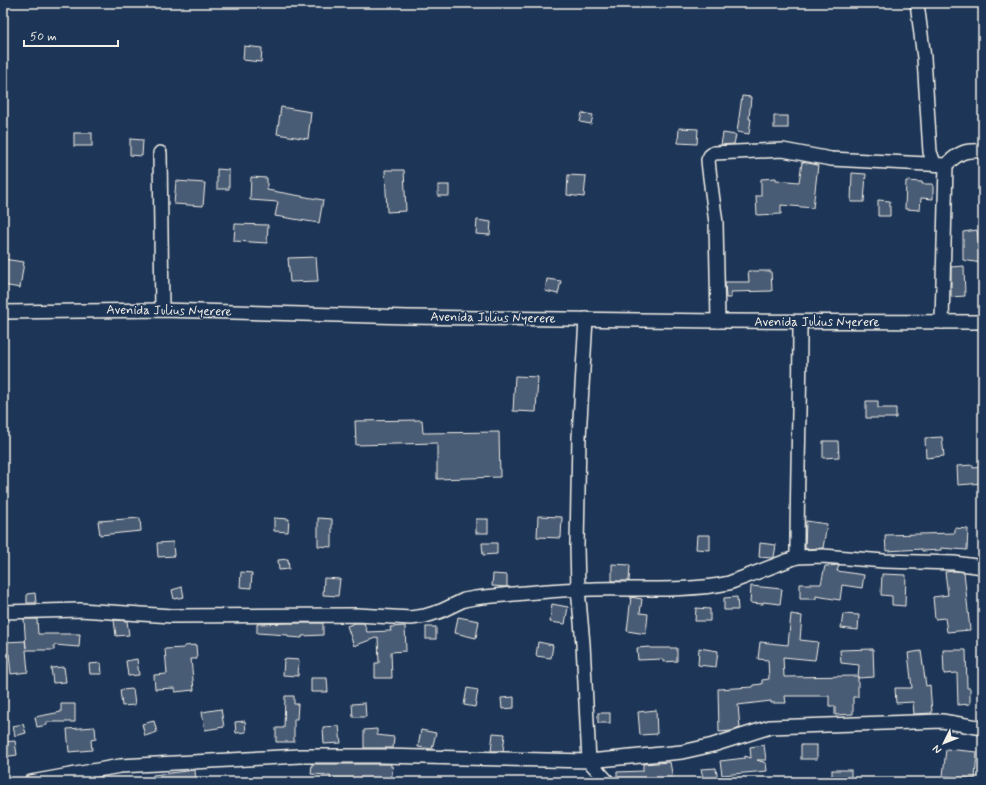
<svg xmlns="http://www.w3.org/2000/svg" width="986" height="785" viewBox="0 0 986 785" font-family="Mynerve,sans-serif">
	<rect width="100%" height="100%" fill="#1d3557"/>
	<filter id="ink" filterUnits="userSpaceOnUse"><feTurbulence type="fractalNoise" baseFrequency=".025" numOctaves="2"/><feDisplacementMap in="SourceGraphic" scale="8" xChannelSelector="R" yChannelSelector="G"/><feConvolveMatrix kernelMatrix="1 2 1 2 8 2 1 2 1" color-interpolation-filters="sRGB"/></filter>
	<g filter="url(#ink)">
		<!-- building -->
		<g fill="#485b74" stroke="#f4f1e8">
			<polygon points="244,46 262,48 261,62 243,60"/>
			<polygon points="742,96 751,97 749,119 751,119 749,134 737,132"/>
			<polygon points="281,107 311,112 308,139 277,134"/>
			<polygon points="582,113 593,115 591,124 580,122"/>
			<rect x="774" y="116" width="14" height="12"/>
			<polygon points="679,128 698,129 697,144 678,143"/>
			<rect x="74" y="133" width="18" height="13"/>
			<polygon points="723,133 736,135 734,144 721,145"/>
			<polygon points="130,139 143,140 142,156 130,155"/>
			<polygon points="802,162 818,165 813,208 781,205 781,214 757,215 756,196 761,196 761,179 776,178 776,180 799,182"/>
			<polygon points="217,169 229,170 229,189 217,189"/>
			<polygon points="385,170 404,170 406,211 387,212"/>
			<polygon points="852,173 866,174 864,202 851,202"/>
			<polygon points="568,175 586,176 584,197 567,195"/>
			<polygon points="251,177 267,178 267,190 323,200 319,223 275,216 278,202 250,200"/>
			<polygon points="176,181 205,183 203,206 174,204"/>
			<polygon points="906,181 922,182 922,184 933,184 933,199 921,198 920,210 905,209"/>
			<rect x="438" y="185" width="11" height="11"/>
			<polygon points="878,200 890,201 890,216 878,216"/>
			<polygon points="477,220 491,222 490,235 476,234"/>
			<polygon points="235,224 268,225 267,243 234,241"/>
			<polygon points="977,230 981,263 963,260 963,232"/>
			<polygon points="316,257 318,281 290,282 288,258"/>
			<polygon points="3,259 24,262 20,288 3,285"/>
			<polygon points="964,266 965,296 951,297 951,267"/>
			<polygon points="748,271 771,271 772,291 731,292 731,298 726,298 725,282 749,282"/>
			<polygon points="547,279 561,281 558,294 545,291"/>
			<polygon points="515,376 538,377 536,412 513,411"/>
			<polygon points="866,401 878,401 878,408 896,408 896,418 866,418"/>
			<polygon points="422,420 423,433 499,432 500,477 437,479 437,443 356,445 355,421"/>
			<polygon points="942,437 944,456 926,458 925,438"/>
			<polygon points="823,441 838,441 839,457 823,458"/>
			<polygon points="973,465 973,468 983,467 983,483 958,485 957,466"/>
			<polygon points="538,516 562,517 561,538 537,537"/>
			<polygon points="140,518 141,531 100,535 98,521"/>
			<polygon points="274,518 289,519 288,532 274,531"/>
			<polygon points="318,518 332,519 332,547 318,546"/>
			<rect x="476" y="519" width="12" height="14"/>
			<polygon points="806,521 827,524 823,548 805,549"/>
			<polygon points="955,528 968,529 967,550 941,548 941,550 922,551 922,549 886,551 885,535 955,533"/>
			<polygon points="697,535 710,535 710,550 696,549"/>
			<polygon points="173,542 174,556 158,557 157,543"/>
			<polygon points="482,543 497,543 497,554 483,555"/>
			<polygon points="760,543 776,545 774,557 772,558 759,557"/>
			<polygon points="288,559 289,569 279,570 278,560"/>
			<polygon points="612,564 630,565 629,581 612,581"/>
			<polygon points="839,565 837,571 864,575 862,588 842,585 840,600 816,596 816,599 800,599 800,584 821,584 825,566"/>
			<polygon points="955,571 964,572 970,630 947,632 945,618 935,619 933,597 948,595 945,572"/>
			<polygon points="241,572 252,573 251,588 240,587"/>
			<polygon points="493,574 507,575 507,587 492,586"/>
			<polygon points="882,574 906,575 905,606 892,605 892,596 881,595"/>
			<polygon points="324,578 340,579 338,596 323,595"/>
			<polygon points="751,586 782,589 780,604 763,602 763,604 750,603"/>
			<polygon points="182,587 184,597 174,599 172,590"/>
			<polygon points="35,593 36,603 27,603 27,594"/>
			<polygon points="631,597 642,599 640,613 648,614 646,634 627,631"/>
			<polygon points="737,597 738,610 724,610 724,598"/>
			<polygon points="552,604 568,607 565,624 550,622"/>
			<polygon points="696,608 710,609 710,621 695,621"/>
			<polygon points="791,614 802,616 800,640 818,642 815,660 783,657 784,677 858,676 858,697 853,697 853,714 835,715 835,706 829,706 829,696 785,696 786,703 771,703 771,701 738,705 740,728 731,731 719,732 718,689 753,687 753,685 762,684 762,680 769,679 768,660 758,659 760,642 788,645"/>
			<polygon points="843,614 859,615 858,630 841,628"/>
			<polygon points="458,617 479,621 476,638 455,633"/>
			<polygon points="24,619 37,619 38,634 80,634 79,647 54,645 54,650 26,650 28,672 11,674 9,654 5,654 4,642 25,641 26,648"/>
			<polygon points="114,620 127,621 129,635 116,636"/>
			<polygon points="289,623 323,623 323,635 302,636 302,638 288,637 288,635 257,633 257,624"/>
			<polygon points="355,623 364,623 367,632 391,631 390,627 405,626 406,651 391,652 392,678 375,678 375,663 379,663 378,637 354,646 347,626"/>
			<rect x="426" y="627" width="10" height="12"/>
			<polygon points="538,642 553,645 551,658 536,656"/>
			<polygon points="196,645 197,659 191,659 194,690 175,692 175,688 155,689 154,675 167,674 165,649 184,648 184,646"/>
			<polygon points="650,647 650,648 677,648 677,661 663,662 663,659 638,660 637,648"/>
			<polygon points="699,648 718,651 716,667 698,665"/>
			<polygon points="873,649 874,677 858,678 859,665 841,663 840,650"/>
			<polygon points="943,650 966,650 967,688 970,688 970,704 958,705 957,673 944,674"/>
			<polygon points="921,651 926,686 930,685 932,713 914,714 913,702 896,703 895,688 912,688 908,653"/>
			<polygon points="137,659 139,675 128,676 126,661"/>
			<polygon points="284,659 299,660 298,676 283,675"/>
			<polygon points="101,663 102,674 90,674 89,664"/>
			<polygon points="64,667 66,682 53,683 51,668"/>
			<polygon points="311,678 327,678 328,692 311,692"/>
			<polygon points="467,688 478,690 475,707 464,705"/>
			<polygon points="133,689 135,705 122,706 120,690"/>
			<polygon points="285,696 294,696 294,704 298,704 297,719 294,719 294,742 276,742 276,728 284,728"/>
			<polygon points="514,697 514,708 502,709 501,698"/>
			<polygon points="365,703 366,717 353,717 352,704"/>
			<polygon points="61,704 75,704 75,722 47,722 47,725 37,727 35,717 61,712"/>
			<polygon points="221,709 224,727 205,730 202,712"/>
			<polygon points="656,710 657,734 640,735 638,712"/>
			<rect x="598" y="713" width="12" height="10"/>
			<polygon points="154,721 157,732 145,736 142,724"/>
			<polygon points="245,721 246,732 236,733 235,722"/>
			<polygon points="23,724 26,733 15,736 13,726"/>
			<polygon points="339,726 341,743 324,744 323,727"/>
			<polygon points="95,727 96,739 91,740 92,750 69,752 67,729"/>
			<polygon points="377,729 377,735 394,737 393,748 364,748 364,730"/>
			<polygon points="421,730 436,733 432,749 418,747"/>
			<polygon points="493,733 505,734 503,751 491,751"/>
			<polygon points="15,741 17,755 3,757 3,742"/>
			<polygon points="764,745 766,760 757,760 766,763 767,771 722,775 720,761 745,758 745,756 751,758 750,747"/>
			<rect x="801" y="745" width="16" height="14"/>
			<polygon points="946,749 977,752 975,779 943,776"/>
			<polygon points="670,762 673,779 659,782 617,781 617,772 643,771 643,764"/>
			<polygon points="312,764 391,764 391,767 393,767 391,782 331,782 330,775 311,774"/>
			<polygon points="716,768 718,782 704,782 701,769"/>
			<polygon points="195,770 196,782 153,782 153,775"/>
			<rect x="832" y="770" width="19" height="12"/>
		</g>
		<g fill="none" stroke-linecap="round" stroke-linejoin="round">
			<!-- minor casing -->
			<g stroke="#f4f1e8" stroke-width="16">
				<g id="minor">
					<polyline points="917,3 924,58 930,152 934,163"/>
					<polyline points="160,153 162,310"/>
					<polyline points="3,312 162,310 408,317 718,321 983,322"/>
					<polyline points="586,319 579,437 577,546 578,589 583,644 589,761 608,782"/>
					<polyline points="718,321 716,223 709,170 708,160 710,156 714,153 783,150 831,159 946,165"/>
					<path d="M800,322C800,400 797,479 797,557L823,556L884,561L954,563L983,567"/>
					<path d="M942,322L946,165C959,152 965,150 983,151"/>
					<path d="M3,612L80,610L172,616L357,615L411,618L425,616L441,611L464,600L475,598C514,594 554,589 593,589C637,588 687,592 729,583L797,557"/>
					<polyline points="31,782 120,766 300,756 382,756 589,761 682,752 713,745 770,727 942,721 983,728"/>
				</g>
			</g>
			<!-- minor -->
			<use href="#minor" stroke="#1d3557" stroke-width="13"/>
		</g>
	</g>
	<g text-anchor="middle" dominant-baseline="central" stroke-width="3" stroke-linejoin="round" paint-order="stroke">
		<!-- street labels -->
		<g font-size="13" fill="#f4f1e8" stroke="#1d3557">
			<text transform="translate(169 311) rotate(1)">Avenida Julius Nyerere</text>
			<text transform="translate(493 318) rotate(1)">Avenida Julius Nyerere</text>
			<text x="817" y="322">Avenida Julius Nyerere</text>
		</g>
	</g>
	<!-- margin -->
	<rect width="986" height="785" fill="none" stroke="#1d3557" stroke-width="16"/>
	<rect x="8" y="8" width="970" height="769" fill="none" stroke="#f4f1e8" stroke-width="1.5" filter="url(#ink)"/>
	<!-- north arrow -->
	<g transform="translate(944 743) rotate(227)" stroke="#1d3557" stroke-width="3" paint-order="stroke">
	<path d="M0-3L7 15L0 10L-7 15Z" fill="#f4f1e8"/>
	<text y="-6" font-size="11" font-weight="bold" text-anchor="middle" fill="#f4f1e8">N</text>
	</g>
	<!-- scale -->
	<path d="M24 40v6h94v-6" fill="none" stroke="#f4f1e8" stroke-width="2"/>
	<text x="30" y="40" font-size="12" fill="#f4f1e8" stroke="#1d3557" stroke-width="3" paint-order="stroke">50 m</text>
</svg>
